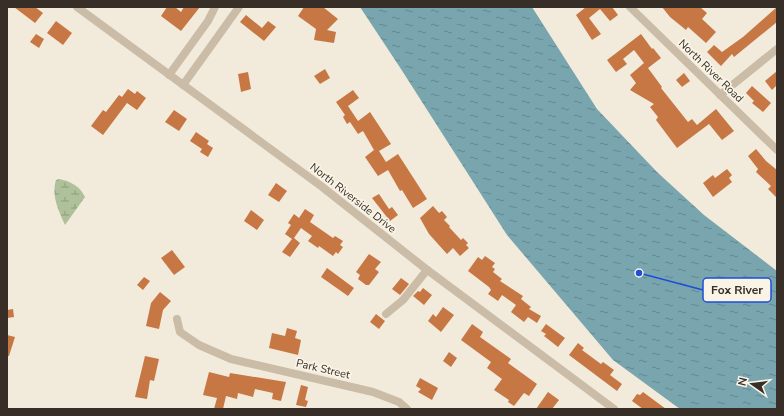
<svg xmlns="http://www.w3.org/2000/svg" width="784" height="416" viewBox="0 0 784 416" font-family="'Nunito Sans',sans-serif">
	<defs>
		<pattern id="wetland-marsh" width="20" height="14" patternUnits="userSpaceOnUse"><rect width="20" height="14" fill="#aec19b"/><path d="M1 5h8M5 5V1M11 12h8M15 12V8" fill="none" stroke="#8e9d7e"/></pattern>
		<pattern id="water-ripples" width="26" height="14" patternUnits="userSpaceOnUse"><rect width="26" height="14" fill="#79a5af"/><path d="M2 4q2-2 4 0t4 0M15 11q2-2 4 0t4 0" fill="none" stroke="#64878e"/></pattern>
	</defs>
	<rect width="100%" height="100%" fill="#f2ebdb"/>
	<!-- wetland -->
	<path fill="url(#wetland-marsh)" d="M59,179C70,181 80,186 85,197L65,225C59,211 51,196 56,180Z"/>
	<!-- water -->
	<polygon fill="url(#water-ripples)" points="360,7 532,7 597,109 657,172 704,215 777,271 777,409 680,409 613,360 507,235 401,69"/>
	<!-- building -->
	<g fill="#c77744">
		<polygon points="14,7 35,7 43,13 35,23"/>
		<polygon points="167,7 175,7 181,12 184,7 200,7 181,31 161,16"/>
		<polygon points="304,7 323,7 338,19 327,30 336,32 334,43 314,40 316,29 298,16"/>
		<polygon points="586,7 612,7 618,15 610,21 600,9 589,18 601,34 592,40 576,15"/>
		<polygon points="662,7 700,7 707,13 702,19 716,32 706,43 688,27 686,30 670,17"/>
		<polygon points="777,7 777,22 734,57 732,54 721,66 707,52 714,45 722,52 743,37"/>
		<polygon points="246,15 262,28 268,21 276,27 264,41 240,22"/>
		<polygon points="56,21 72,33 63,45 47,33"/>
		<polygon points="36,34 44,39 39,48 30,42"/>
		<polygon points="641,34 652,49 653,48 661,58 648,68 662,87 661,88 688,122 692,119 697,125 716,109 734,131 722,140 709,124 677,148 656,120 658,117 650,107 654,104 630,90 636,83 630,75 644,63 634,50 623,59 627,64 616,72 607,60"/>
		<polygon points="325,69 330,78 320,84 314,76"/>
		<polygon points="777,71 777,85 772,90 765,81"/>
		<polygon points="248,72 251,89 241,92 238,74"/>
		<polygon points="684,73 690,81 682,87 676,80"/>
		<polygon points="752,86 771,103 763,112 752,103 754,101 746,93"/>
		<polygon points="128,89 135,94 137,91 146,98 137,110 127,103 103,135 91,126 103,110 106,112 119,95 122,97"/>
		<polygon points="353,90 359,98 348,106 358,121 370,112 391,144 379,151 386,162 398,154 427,199 413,208 402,190 400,191 388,170 378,176 365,157 374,150 363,131 358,134 350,122 347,124 343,117 345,115 336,102"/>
		<polygon points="174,110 187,119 179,131 165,122"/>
		<polygon points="196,132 209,141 207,144 213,148 208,157 200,152 202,149 190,141"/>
		<polygon points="756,149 766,161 777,170 777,198 768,189 771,186 756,172 758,169 748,156"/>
		<polygon points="727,169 732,175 729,178 732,182 713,197 703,183 713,175 715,178"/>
		<polygon points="276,183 287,191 279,202 268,195"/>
		<polygon points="379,194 389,209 392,207 398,215 390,221 372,198"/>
		<polygon points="433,206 439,213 442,211 447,217 444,220 450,226 449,227 461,240 463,238 468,243 466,245 469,248 460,256 453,248 447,254 429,234 420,218"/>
		<polygon points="305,209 314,215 310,222 333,238 335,236 343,241 340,245 343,247 338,254 336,252 333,256 319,246 318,248 308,241 312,236 301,228 294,238 300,243 290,257 282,252 292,239 285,234 291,225 288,223 294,214 299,218"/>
		<polygon points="251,210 264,220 257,230 244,221"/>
		<polygon points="172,250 185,267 174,275 161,258"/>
		<polygon points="369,254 381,262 375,269 379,272 369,285 366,285 358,279 360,275 356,272"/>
		<polygon points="485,256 495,263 492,267 495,269 493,272 502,279 500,281 523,296 521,299 531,307 529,309 541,316 537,323 528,317 524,322 511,312 516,305 502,295 498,301 488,294 491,290 489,287 468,271 478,257 482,260"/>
		<polygon points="327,268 354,288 348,296 321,277"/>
		<polygon points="144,277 150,281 143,290 137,285"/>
		<polygon points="401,278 409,284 400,295 392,289"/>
		<polygon points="423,288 432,295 424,305 413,296 418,291 420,292"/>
		<polygon points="160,292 171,301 163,310 159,329 146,326 151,303"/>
		<polygon points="443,307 454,315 441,332 428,321 433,314 436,317"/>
		<polygon points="13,309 14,317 7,318 7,310"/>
		<polygon points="376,314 385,321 379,329 370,322"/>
		<polygon points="472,324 483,332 480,337 511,359 508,363 537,384 529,396 524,393 514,406 508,402 509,400 494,390 502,379 487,368 491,362 461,340"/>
		<polygon points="546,324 565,338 558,347 544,336 546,334 541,331"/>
		<polygon points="287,328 297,331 295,338 301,340 298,355 269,348 272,333 285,336"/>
		<polygon points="7,335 15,337 9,356 7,356"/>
		<polygon points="578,343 584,348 582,350 601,364 603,362 614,370 610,375 622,384 617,391 569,355"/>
		<polygon points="449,352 457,358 451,367 443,361"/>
		<polygon points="145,356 159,359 154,381 150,380 147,399 135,397"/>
		<polygon points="209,372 229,377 230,373 286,382 281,401 272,399 273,393 255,389 253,397 238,393 237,399 226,396 223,409 214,409 217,398 203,395"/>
		<polygon points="420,378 438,388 432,400 418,392 421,389 416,386"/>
		<polygon points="301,385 308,387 305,400 308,401 306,407 296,405"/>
		<polygon points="548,392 559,400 552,409 536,409"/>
		<polygon points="643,392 666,409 643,409 632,401 637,394 640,395"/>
	</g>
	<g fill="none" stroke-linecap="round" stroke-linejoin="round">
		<!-- minor -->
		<g stroke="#cabca7" stroke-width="8">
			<polyline points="77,7 321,186 426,269 614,409"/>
			<polyline points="630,7 777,150"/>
			<polyline points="169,75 208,21 215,7"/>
			<polyline points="183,85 239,7"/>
			<polyline points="720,95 777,49"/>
			<polyline points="386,314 403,300 427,270"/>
			<polyline points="177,319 180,332 199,345 231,359 373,392 399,402 407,409"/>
		</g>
	</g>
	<g text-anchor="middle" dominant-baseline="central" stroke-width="3.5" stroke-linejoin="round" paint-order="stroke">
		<!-- street labels -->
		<g font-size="11" fill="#362e27" stroke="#faf4e7">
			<text transform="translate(711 71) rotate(44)">North River Road</text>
			<text transform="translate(353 198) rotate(38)">North Riverside Drive</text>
			<text transform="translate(323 369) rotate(13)">Park Street</text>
		</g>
	</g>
	<!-- callouts -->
	<path fill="none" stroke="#1d4ed8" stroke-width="1.5" d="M639 273L703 290"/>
	<circle fill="#1d4ed8" stroke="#faf4e7" stroke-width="1.5" cx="639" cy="273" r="4"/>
	<rect fill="#faf4e7" stroke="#1d4ed8" stroke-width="1.5" x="703" y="278" width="68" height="24" rx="4"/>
	<g font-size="12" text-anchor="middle" font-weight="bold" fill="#362e27">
		<text x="737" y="294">Fox River</text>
	</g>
	<!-- border -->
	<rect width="784" height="416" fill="none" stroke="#362e27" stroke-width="16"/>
	<!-- north arrow -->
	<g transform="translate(752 384) rotate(284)" stroke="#faf4e7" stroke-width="3" paint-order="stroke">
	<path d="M0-3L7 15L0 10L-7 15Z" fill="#362e27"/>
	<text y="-6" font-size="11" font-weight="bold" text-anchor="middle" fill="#362e27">N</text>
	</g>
</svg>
